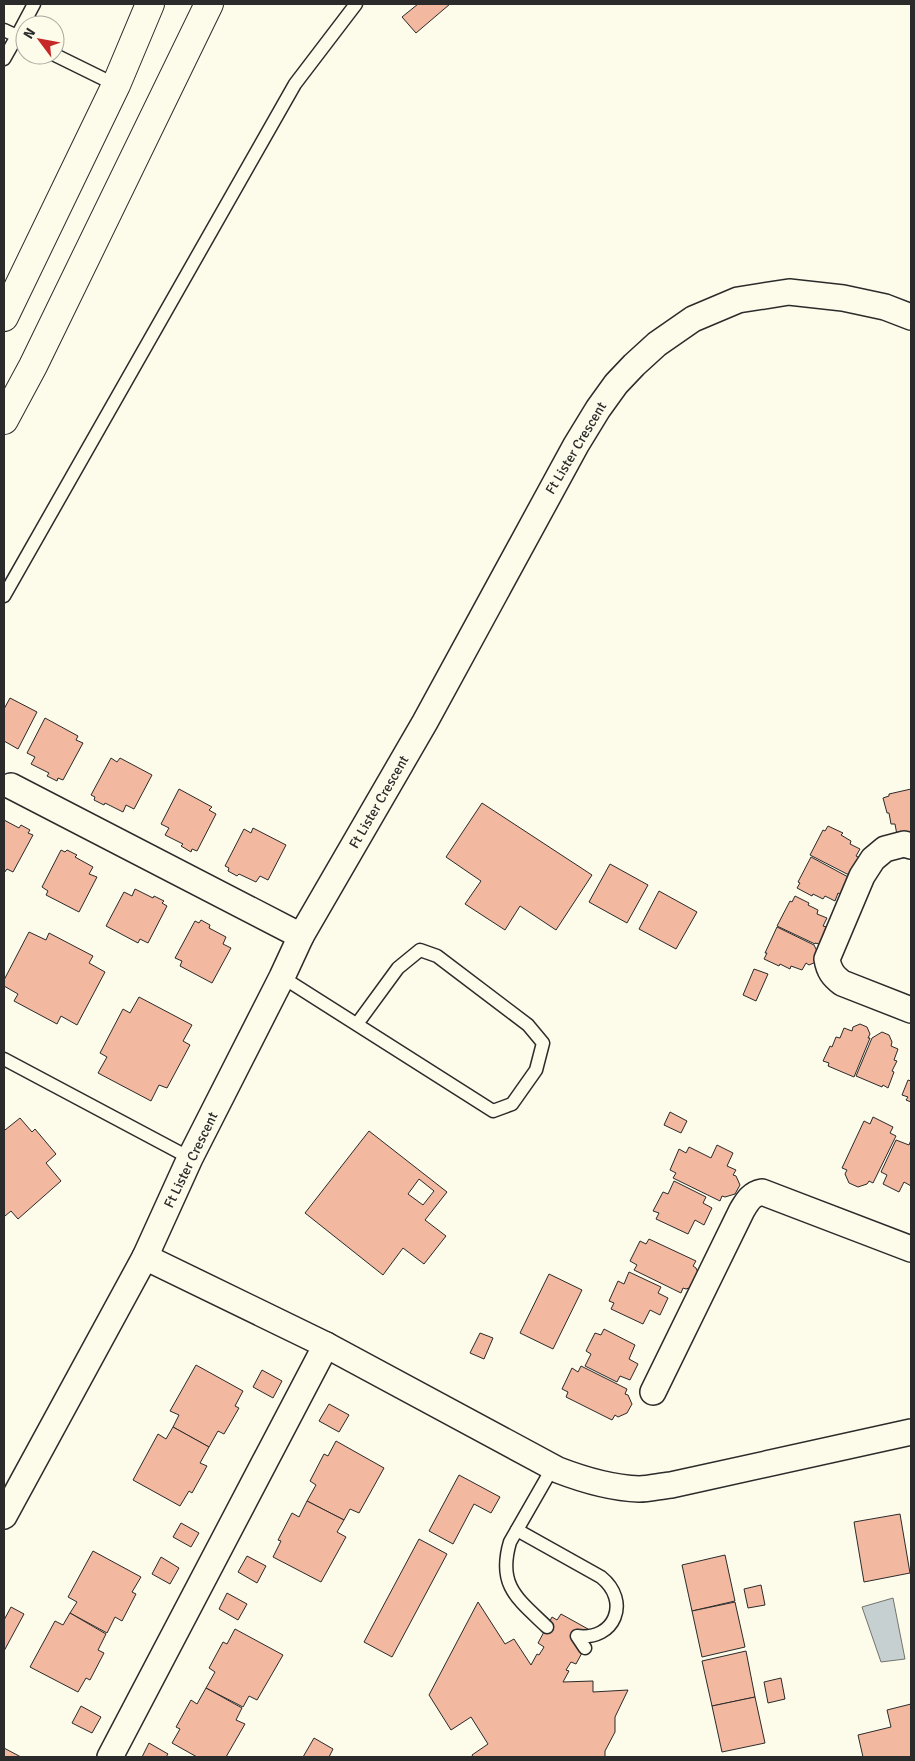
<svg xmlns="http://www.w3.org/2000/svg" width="915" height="1761" viewBox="0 0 915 1761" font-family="Signika,sans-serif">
	<rect width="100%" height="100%" fill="#fdfbea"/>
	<!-- water -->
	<polygon fill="#c7d0d0" stroke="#74746e" points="893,1598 905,1659 881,1662 862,1607"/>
	<!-- building -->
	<g fill="#f2b8a0" stroke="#2b2b2b" fill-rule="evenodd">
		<polygon points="418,4 450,4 416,33 402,17"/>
		<polygon points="10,698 37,712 18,749 4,741 4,709"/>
		<polygon points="45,718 78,736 76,740 83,743 63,780 58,778 57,781 47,776 49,773 31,764 35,757 27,753"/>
		<polygon points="111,758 117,762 120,758 152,775 134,809 126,805 123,812 105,803 104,805 94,800 95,797 91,795"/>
		<polygon points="179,789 212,807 209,810 216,814 197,851 192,849 191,852 181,846 183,844 165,835 169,828 161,824"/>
		<polygon points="911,789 911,840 897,835 895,824 891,824 889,813 887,813 883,798 889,796 889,794"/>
		<polygon points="482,803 592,875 556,930 520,906 505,930 465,904 481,881 446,857"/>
		<polygon points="4,820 19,828 21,825 30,830 28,833 33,835 13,872 7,869 4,873"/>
		<polygon points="828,826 843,833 841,835 851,841 850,844 860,849 856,856 860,858 851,874 847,874 810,855 823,830 825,831"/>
		<polygon points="253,828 286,845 268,880 260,876 256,882 239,874 237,876 228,871 229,868 225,866 244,829 251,833"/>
		<polygon points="61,850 65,852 67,850 77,855 75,857 93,867 89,874 97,877 79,912 46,895 48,891 42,887"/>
		<polygon points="811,857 850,878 842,895 838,893 835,901 825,896 823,899 813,894 812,896 797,888 800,883 798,882"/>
		<polygon points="610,864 648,885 627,923 589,902"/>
		<polygon points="135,889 153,898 154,896 164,901 162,903 167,906 148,943 140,939 138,943 106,926 124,892 132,896"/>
		<polygon points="659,891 697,912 676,949 639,929"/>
		<polygon points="795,896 809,903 808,905 818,910 817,914 827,918 823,926 827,927 826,941 819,944 815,943 815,944 777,926 790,901 792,902"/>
		<polygon points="201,920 210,925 209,928 226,937 223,944 231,948 212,983 180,966 182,961 175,958 195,921 199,923"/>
		<polygon points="777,927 814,945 819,955 816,962 809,965 806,963 802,970 791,966 790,969 780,964 779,966 764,959 767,953 765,953"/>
		<polygon points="29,932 46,940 49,933 93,956 89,963 105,972 77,1025 61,1016 57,1024 14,1001 18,994 4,986 4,980"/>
		<polygon points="754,969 768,974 756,1001 743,995"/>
		<polygon points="139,997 192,1025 183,1041 190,1045 167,1088 159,1085 151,1101 98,1073 107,1057 100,1053 123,1009 130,1013"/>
		<polygon points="860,1024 867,1027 870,1034 868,1038 870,1038 854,1077 828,1066 829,1063 823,1061 830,1046 832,1047 836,1037 840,1038 844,1028 852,1031 853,1027"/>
		<polygon points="882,1032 889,1035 892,1042 891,1046 898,1049 894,1060 897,1061 892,1071 894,1072 888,1088 883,1085 882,1087 856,1076 872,1038"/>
		<polygon points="911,1079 911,1102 906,1100 908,1097 902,1095 908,1080 911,1081"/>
		<polygon points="670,1112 687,1121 681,1133 664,1125"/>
		<polygon points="873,1117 893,1127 890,1133 896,1136 873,1183 869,1181 867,1184 858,1187 849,1183 845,1174 847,1170 842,1168 864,1121 870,1124"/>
		<polygon points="20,1118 32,1132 35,1129 56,1154 46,1163 61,1181 18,1219 11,1211 5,1216 4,1214 4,1128 5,1130"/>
		<path d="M369,1131L447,1192L425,1220L446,1236L424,1264L403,1248L383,1275L305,1213ZM419,1179L434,1191L423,1205L408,1194Z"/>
		<polygon points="896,1140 909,1145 911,1140 911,1186 904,1182 899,1192 883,1184 887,1175 881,1172"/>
		<polygon points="717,1145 733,1153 727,1166 736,1170 733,1175 736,1176 740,1185 735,1194 725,1197 722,1196 720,1201 673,1178 676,1173 670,1170 679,1149 686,1153 689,1147 711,1158"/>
		<polygon points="674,1181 706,1197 703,1203 712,1208 704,1225 695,1220 688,1234 656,1219 659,1213 653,1211 663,1192 668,1194"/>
		<polygon points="649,1239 696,1261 693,1266 696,1268 700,1277 695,1286 686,1289 683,1288 681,1293 634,1270 637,1265 630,1261 640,1241 646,1244"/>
		<polygon points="629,1272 661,1287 658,1293 668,1298 660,1315 650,1310 643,1324 611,1309 614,1303 609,1301 618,1281 624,1284"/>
		<polygon points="549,1274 582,1290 553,1349 520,1333"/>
		<polygon points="604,1329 635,1345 629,1359 638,1364 630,1380 620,1376 617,1382 585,1366 591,1354 586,1351 595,1333 601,1335"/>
		<polygon points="480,1333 493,1338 484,1359 470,1353"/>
		<polygon points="196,1365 243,1391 235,1406 239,1408 224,1434 218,1431 209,1447 173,1427 179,1415 170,1411"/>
		<polygon points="581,1366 627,1389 625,1394 628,1395 632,1404 627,1413 618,1417 615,1415 612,1420 566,1397 568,1392 562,1389 572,1368 578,1372"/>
		<polygon points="262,1370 282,1381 273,1398 253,1387"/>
		<polygon points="329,1404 349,1415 339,1432 319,1421"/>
		<polygon points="173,1427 209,1447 200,1463 207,1466 192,1493 189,1491 180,1506 133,1480 158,1434 166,1439"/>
		<polygon points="336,1441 384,1468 359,1513 350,1509 344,1520 307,1501 316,1485 310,1481 324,1454 328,1456"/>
		<polygon points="459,1475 500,1497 491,1513 474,1504 453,1544 429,1531"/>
		<polygon points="307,1501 344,1520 337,1532 346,1537 321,1582 273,1557 281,1541 278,1540 292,1513 299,1517"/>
		<polygon points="900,1514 910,1573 864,1582 854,1522"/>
		<polygon points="181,1523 199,1533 191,1547 173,1537"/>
		<polygon points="419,1539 447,1554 392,1657 364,1642"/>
		<polygon points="93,1551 141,1577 132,1592 136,1594 122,1621 115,1617 107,1633 70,1613 77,1602 68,1597"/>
		<polygon points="725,1555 735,1601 692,1611 682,1565"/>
		<polygon points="247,1556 266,1566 257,1583 238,1572"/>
		<polygon points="161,1557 179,1568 170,1584 152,1574"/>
		<polygon points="761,1585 765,1605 748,1608 744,1589"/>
		<polygon points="227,1593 247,1604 238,1620 219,1609"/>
		<polygon points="478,1602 505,1644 514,1639 531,1665 537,1654 539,1655 544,1647 538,1643 552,1617 557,1620 561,1614 588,1629 585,1635 590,1638 576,1664 571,1662 566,1670 569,1671 563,1682 593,1681 593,1692 628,1690 615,1717 615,1732 605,1751 605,1757 473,1757 472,1755 488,1744 471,1717 451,1730 429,1695"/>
		<polygon points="735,1602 745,1647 702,1657 692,1611"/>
		<polygon points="11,1607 24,1614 4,1651 4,1620"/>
		<polygon points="70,1613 106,1634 98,1650 104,1653 90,1680 86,1678 78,1692 30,1667 55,1621 63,1625"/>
		<polygon points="235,1629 283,1655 257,1700 249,1696 243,1707 206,1688 215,1672 209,1668 223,1642 227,1644"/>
		<polygon points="746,1651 755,1697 712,1706 702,1661"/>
		<polygon points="781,1678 785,1699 768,1703 764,1682"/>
		<polygon points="206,1688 242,1708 236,1720 245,1724 226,1757 197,1757 172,1743 180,1729 176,1727 191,1700 197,1704"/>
		<polygon points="755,1697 765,1743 722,1752 712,1706"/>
		<polygon points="911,1704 911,1757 863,1757 858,1735 891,1727 887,1710"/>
		<polygon points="81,1706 101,1717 92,1733 72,1723"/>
		<polygon points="314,1738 333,1749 329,1757 303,1757"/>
		<polygon points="149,1743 168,1754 166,1757 142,1757"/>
		<polygon points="4,1748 21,1757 4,1757"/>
	</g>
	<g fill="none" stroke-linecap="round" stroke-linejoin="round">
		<!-- lane casing -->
		<g stroke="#2b2b2b" stroke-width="15">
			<g id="lane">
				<polyline points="4,30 17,36 4,59"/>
				<polyline points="25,40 17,36 34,4"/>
				<polyline points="55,55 116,85"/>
				<polyline points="4,596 295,84 356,4"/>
				<polyline points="282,977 493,1111 512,1104 536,1070 543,1043 528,1025 437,956 420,950 398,968 357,1024"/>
				<polyline points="4,1059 190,1158"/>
				<path d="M517,1530L601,1577C631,1601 615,1641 577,1636L585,1648"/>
				<path d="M547,1627C518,1599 497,1586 510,1542L553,1467"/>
			</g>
		</g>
		<!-- street casing -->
		<g stroke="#2b2b2b" stroke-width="28">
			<g id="street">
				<polyline points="11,786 301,936"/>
				<path d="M911,846L904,844L885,849L873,859L862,876L827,959C829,971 833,976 842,983L911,1010"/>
				<path d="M145,1257L326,1345L558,1470C584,1480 611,1488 639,1489C649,1489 660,1486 671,1485L911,1432"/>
				<path d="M653,1392L742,1210C747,1202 751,1194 762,1192L911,1249"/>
				<polyline points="4,1516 145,1257 190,1158 282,977 301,936 425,722 576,445 598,409 616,384 634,365 657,344 693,319 738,300 789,292 843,298 885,307 911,317"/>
				<polyline points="110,1757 326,1345"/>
			</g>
		</g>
		<!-- highway casing -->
		<g stroke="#2b2b2b" stroke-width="30">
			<g id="highway">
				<polyline points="4,317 116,85 150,4"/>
				<polyline points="4,420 33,366 209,4"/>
			</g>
		</g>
		<!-- lane -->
		<use href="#lane" stroke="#fdfbea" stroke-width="12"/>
		<!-- street -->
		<use href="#street" stroke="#fdfbea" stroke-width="25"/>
		<!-- highway -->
		<use href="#highway" stroke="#fdfbea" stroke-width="28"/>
	</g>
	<g text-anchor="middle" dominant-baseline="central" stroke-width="4" stroke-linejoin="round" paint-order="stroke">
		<!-- street labels -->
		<g font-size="14" fill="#2b2b2b" stroke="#fdfbea">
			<text transform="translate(576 448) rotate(-59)">Ft Lister Crescent</text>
			<text transform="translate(379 802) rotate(-60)">Ft Lister Crescent</text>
			<text transform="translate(191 1160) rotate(-64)">Ft Lister Crescent</text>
		</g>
	</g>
	<!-- border -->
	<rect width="915" height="1761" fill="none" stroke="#2b2b2b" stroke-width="10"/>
	<!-- north arrow -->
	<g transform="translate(40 40) rotate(302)"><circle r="24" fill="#fdfbea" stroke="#a9a89e"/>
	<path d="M0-4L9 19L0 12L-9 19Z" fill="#c62828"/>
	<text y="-8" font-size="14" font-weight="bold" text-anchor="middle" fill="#2b2b2b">N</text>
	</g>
</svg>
